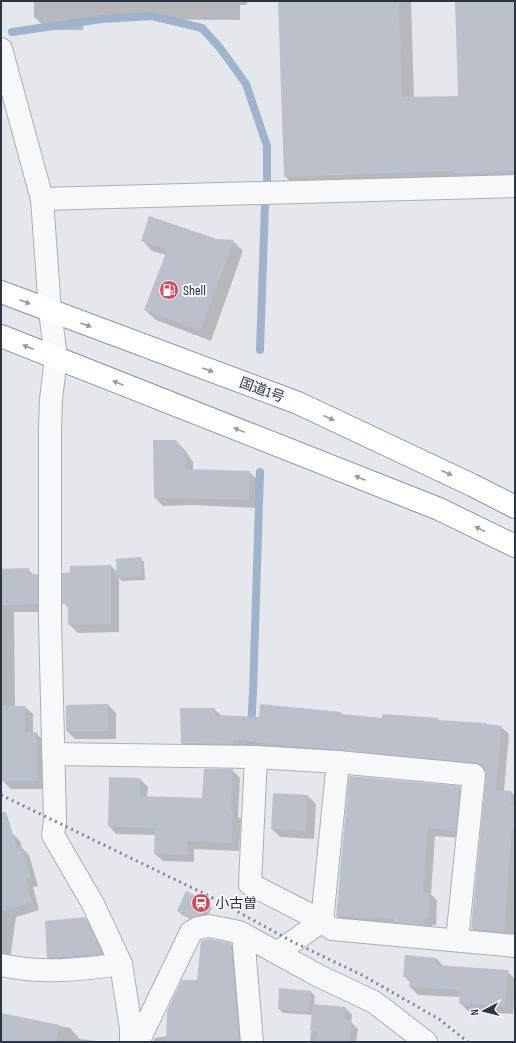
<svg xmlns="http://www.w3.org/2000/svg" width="516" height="1043" viewBox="0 0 516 1043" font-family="'Sofia Sans Condensed','Noto Sans JP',sans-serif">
	<rect width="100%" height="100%" fill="#e4e7ec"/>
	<!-- shadow -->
	<g fill="#0003">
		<polygon points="34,1 247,1 247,5 240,5 240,20 84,19 83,30 48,30 34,17"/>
		<polygon points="279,1 411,1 414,98 459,97 456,1 515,1 515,183 297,188 285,176"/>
		<polygon points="142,240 233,241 243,251 211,341 156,320 145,310 166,255 152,251"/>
		<polygon points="176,441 184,449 193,462 193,470 249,472 258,480 256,508 192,505 163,506 155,498"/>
		<polygon points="140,558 144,562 145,580 122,581 119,578 119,632 78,633 69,624 69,609 64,603 111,566 118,573"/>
		<polygon points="28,569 34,575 37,575 45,583 45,612 14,612 15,707 25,707 33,714 33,733 36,733 44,741 45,789 11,789 3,781 3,757 1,757 1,570"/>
		<polygon points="108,705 116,713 116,739 75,739 67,731 67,706"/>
		<polygon points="214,709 222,716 259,718 341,713 344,716 383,719 438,719 440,721 501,727 509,734 504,791 511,792 515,796 515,937 479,936 472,928 487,776 486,771 241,747 189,750 182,743"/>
		<polygon points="232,770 240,778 238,817 241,819 239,851 194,849 194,862 163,861 155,854 156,835 116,834 109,826 110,778 140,779 148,787 147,797 203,799"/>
		<polygon points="460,787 467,795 463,838 435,836 431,894 437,901 436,925 432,925 431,932 344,923 337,916"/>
		<polygon points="308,796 316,804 314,839 280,837 272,829"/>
		<polygon points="12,833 20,841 22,848 29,855 38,886 33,887 39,910 16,917 10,960 1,959 1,836"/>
		<polygon points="208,903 212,907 207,918 195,921 182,915 178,911"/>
		<polygon points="85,918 92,925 106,955 106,961 54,964 48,957"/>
		<polygon points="231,944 240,953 247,1042 153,1042 155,1038 167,1036 198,981"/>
		<polygon points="436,958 444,967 507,971 515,979 513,1014 468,1011 460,1003 460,997 418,995 410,987 411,983 404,976"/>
		<polygon points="311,992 315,996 314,1005 345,1008 352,1015 351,1022 358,1029 356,1042 310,1042 313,1015 283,1013 279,1009"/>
		<polygon points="23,1019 70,1028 79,1038 79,1039 105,1042 1,1042 1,1033"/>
	</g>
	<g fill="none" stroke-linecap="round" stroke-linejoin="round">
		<!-- stream -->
		<g stroke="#9fb4cc" stroke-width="8">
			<polyline points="12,32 102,19 152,16 202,28 220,48 246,84 267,146 267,180"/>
			<polyline points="260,350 265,204"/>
			<polyline points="250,745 253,693 260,472"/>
		</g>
	</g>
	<!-- building -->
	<g fill="#bbc0ca">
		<polygon points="278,1 399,1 402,97 458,96 455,1 515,1 515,171 494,171 494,173 453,173 453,171 284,177"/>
		<polygon points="149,216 217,239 234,240 200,331 144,310 167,250 141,241"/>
		<polygon points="153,440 176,440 185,453 186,469 250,471 249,500 183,498 154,498"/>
		<polygon points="141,557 142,577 117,578 116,559"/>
		<polygon points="111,565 111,624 68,625 68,604 62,604 62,573 70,572 70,566"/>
		<polygon points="29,568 29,574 38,574 38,604 1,605 1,569"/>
		<polygon points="108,704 109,731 66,731 66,705"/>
		<polygon points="260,704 341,712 341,714 382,718 383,714 438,718 438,720 486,723 486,724 502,726 496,790 512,791 511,806 515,806 515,830 512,829 504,932 471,929 486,776 486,770 482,765 475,763 234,740 234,744 181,743 180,708 215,708 215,715 259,717"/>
		<polygon points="1,706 25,706 26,732 37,732 37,781 2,781"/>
		<polygon points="204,769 233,769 231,810 233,810 232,843 187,841 187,855 154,854 155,828 108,826 109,777 140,778 140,796 202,798"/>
		<polygon points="349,776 460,786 456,831 428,828 423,892 430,893 429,918 424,918 424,925 394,922 394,919 336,916"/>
		<polygon points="273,793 308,795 306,831 271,829"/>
		<polygon points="1,812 6,812 17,848 22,847 31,878 26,880 32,903 1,911"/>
		<polygon points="186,891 209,902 203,914 191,918 177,911"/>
		<polygon points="85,917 99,947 100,954 47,958 45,921"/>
		<polygon points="209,939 231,943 233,970 233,979 236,1000 239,1042 166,1042 167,1011 173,998 174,998 174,996 182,980 197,980 201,941"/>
		<polygon points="405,955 436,958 436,965 508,970 505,1007 459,1003 460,990 409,987 410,977 403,977"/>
		<polygon points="279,988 311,991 309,1012 278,1009"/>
		<polygon points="313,1004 346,1007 344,1020 352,1021 349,1042 316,1042 318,1031 310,1030"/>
		<polygon points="1,1013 60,1025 56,1042 1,1042"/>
	</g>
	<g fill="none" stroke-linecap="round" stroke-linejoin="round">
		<!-- pedestrian casing -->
		<g stroke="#a9aeb7" stroke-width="24">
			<polyline id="pedestrian" points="277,953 322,921"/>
		</g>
		<!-- minor casing -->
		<g stroke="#a9aeb7" stroke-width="24">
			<g id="minor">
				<polyline points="1,49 42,199 50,311 56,358 51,399 50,429 50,621 55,821 53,835 93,904 121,964 131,1028 131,1042"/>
				<polyline points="42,199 515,186"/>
				<polyline points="53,754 256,757 338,762 474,775 457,940"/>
				<polyline points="256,757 250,884 322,921"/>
				<polyline points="338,762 322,921 332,929 515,946"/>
				<polyline points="243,934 252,1042"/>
				<path d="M1,965C41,974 81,970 121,964"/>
				<polyline points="138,1042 191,932 198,928 209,926 239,932 319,976 374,1002 426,1042"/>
			</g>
		</g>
		<!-- trunk casing -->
		<g stroke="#8b94a3" stroke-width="24">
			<g id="trunk">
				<polyline points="1,292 298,403 472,485 515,507"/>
				<polyline points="1,336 439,509 515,546"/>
			</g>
		</g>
		<!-- pedestrian -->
		<use href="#pedestrian" stroke="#f7f8fa" stroke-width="22"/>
		<!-- minor -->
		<use href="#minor" stroke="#f7f8fa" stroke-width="22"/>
		<!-- trunk -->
		<use href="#trunk" stroke="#fff" stroke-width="22"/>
		<!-- rail -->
		<polyline stroke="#7d8696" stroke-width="3" stroke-dasharray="2 4" stroke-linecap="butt" points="1,795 207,895 293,942 362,975 439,1019 468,1042"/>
	</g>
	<!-- one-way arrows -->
	<defs><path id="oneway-solid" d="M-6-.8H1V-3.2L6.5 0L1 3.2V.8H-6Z"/></defs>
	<g fill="#959aa2">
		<use href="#oneway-solid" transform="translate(25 302) rotate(21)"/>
		<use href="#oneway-solid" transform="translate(86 325) rotate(20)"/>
		<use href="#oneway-solid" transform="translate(28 347) rotate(-159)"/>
		<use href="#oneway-solid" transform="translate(208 370) rotate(20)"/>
		<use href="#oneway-solid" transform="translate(118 383) rotate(-158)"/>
		<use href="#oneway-solid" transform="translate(329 418) rotate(25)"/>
		<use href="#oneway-solid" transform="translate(239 430) rotate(-158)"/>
		<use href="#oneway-solid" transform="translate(447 473) rotate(25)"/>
		<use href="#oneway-solid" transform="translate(360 478) rotate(-158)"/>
		<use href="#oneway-solid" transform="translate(480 529) rotate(-154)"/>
	</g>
	<!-- icons -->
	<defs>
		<g id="fuel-disc" transform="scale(1)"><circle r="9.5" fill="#d1495b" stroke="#f4f6f9"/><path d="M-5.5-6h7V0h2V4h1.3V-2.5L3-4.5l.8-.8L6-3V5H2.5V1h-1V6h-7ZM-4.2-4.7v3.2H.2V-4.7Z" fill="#fff"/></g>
		<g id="station-disc" transform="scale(1)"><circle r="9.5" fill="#d1495b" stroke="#f4f6f9"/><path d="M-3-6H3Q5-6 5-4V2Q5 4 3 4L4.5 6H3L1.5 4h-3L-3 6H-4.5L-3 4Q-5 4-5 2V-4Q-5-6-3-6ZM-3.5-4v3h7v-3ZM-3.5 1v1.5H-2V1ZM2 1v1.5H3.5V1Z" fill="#fff"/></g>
	</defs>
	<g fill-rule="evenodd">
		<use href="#fuel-disc" x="169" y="290"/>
		<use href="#station-disc" x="201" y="903"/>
	</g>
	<g text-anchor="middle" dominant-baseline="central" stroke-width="4" stroke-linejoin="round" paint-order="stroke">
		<!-- poi labels -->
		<g font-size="14" fill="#2b3445" stroke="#f4f6f9" text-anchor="start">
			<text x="183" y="290">Shell</text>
			<text x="215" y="903">小古曽</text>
		</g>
		<!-- street labels -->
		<g font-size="14" fill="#2b3445" stroke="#f4f6f9">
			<text transform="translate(262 390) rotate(20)">国道1号</text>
		</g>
	</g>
	<!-- border -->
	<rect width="516" height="1043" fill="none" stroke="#2b3445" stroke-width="4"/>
	<!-- north arrow -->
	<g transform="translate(484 1011) rotate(263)" stroke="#f4f6f9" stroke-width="3" paint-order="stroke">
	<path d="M0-3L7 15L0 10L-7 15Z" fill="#2b3445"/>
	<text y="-6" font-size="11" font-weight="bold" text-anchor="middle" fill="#2b3445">N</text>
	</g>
</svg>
